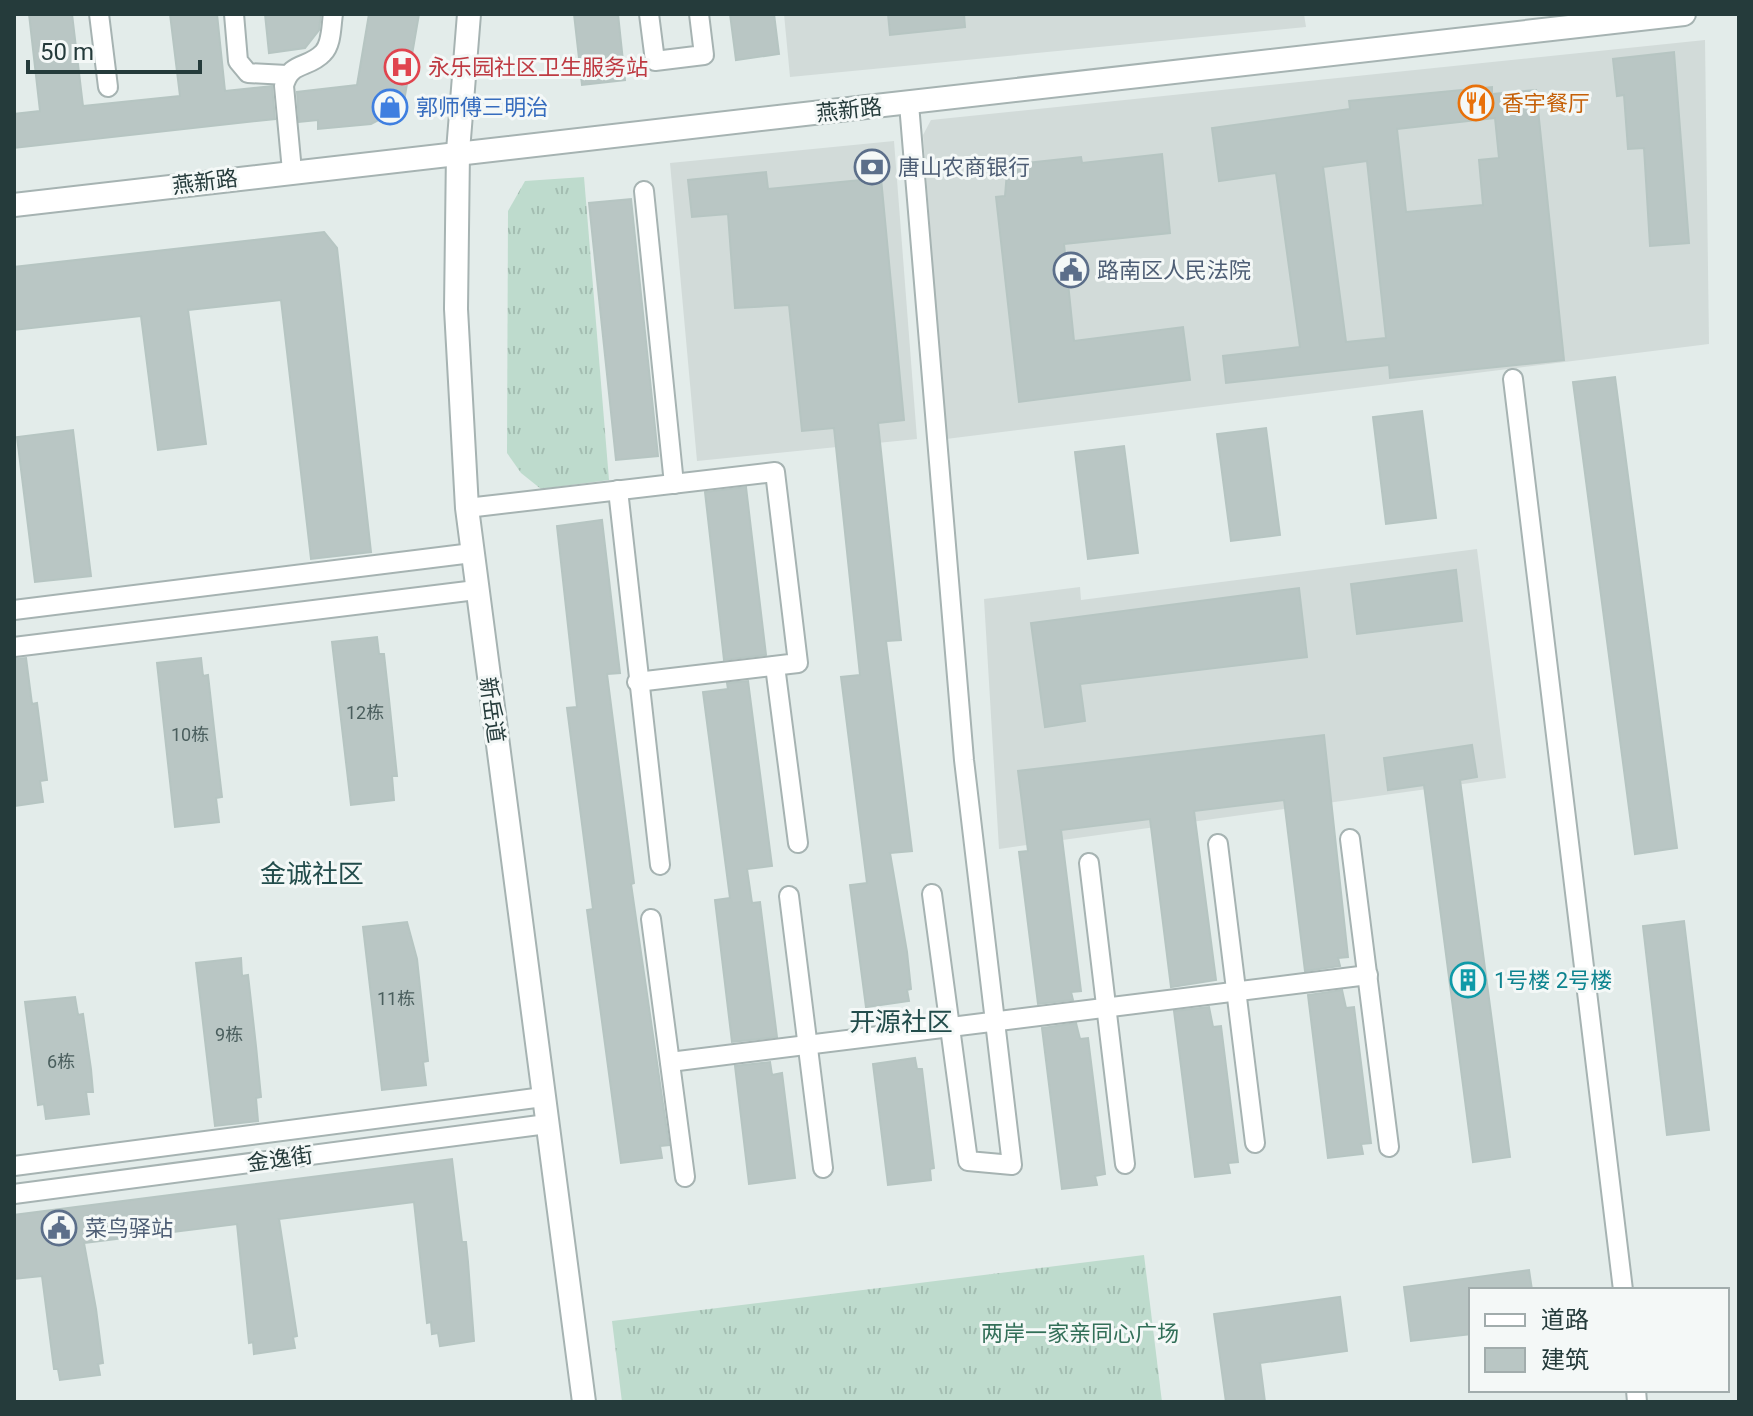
<svg xmlns="http://www.w3.org/2000/svg" width="1753" height="1416" viewBox="0 0 1753 1416" font-family="Roboto,'Noto Sans SC',sans-serif">
	<defs>
		<pattern id="grass-tufts" width="24" height="20" patternUnits="userSpaceOnUse" patternTransform="scale(2)"><rect width="24" height="20" fill="#bedbcd"/><path d="M3 7l-1-3M5 7V3M7 7l1-3M15 17l-1-3M17 17v-4M19 17l1-3" fill="none" stroke="#a3bdb1"/></pattern>
	</defs>
	<rect width="100%" height="100%" fill="#e3ecea"/>
	<!-- built -->
	<g fill="#d2dbd9">
		<polygon points="784,14 1304,14 1306,27 790,77"/>
		<polygon points="1705,40 1709,344 946,439 923,135 931,120"/>
		<polygon points="894,141 917,439 697,461 670,163"/>
		<polygon points="1477,549 1506,778 999,849 984,599 1080,587 1081,600"/>
	</g>
	<!-- grass -->
	<g fill="url(#grass-tufts)">
		<polygon points="584,177 609,480 541,489 521,473 507,453 508,211 525,181"/>
		<polygon points="1144,1255 1162,1402 622,1402 612,1321"/>
	</g>
	<!-- building -->
	<g fill="#b9c6c4" stroke="#b6c5c2" stroke-width="2" fill-rule="evenodd">
		<polygon points="29,14 72,14 83,106 180,96 170,14 217,14 225,91 272,86 275,119 14,148 14,114 40,111"/>
		<polygon points="265,14 321,14 319,30 305,48 269,53"/>
		<polygon points="369,14 419,14 403,107 371,124 318,129 318,120 299,122 297,92 357,85"/>
		<polygon points="574,14 618,14 625,80 582,85"/>
		<polygon points="730,14 774,14 779,54 736,60"/>
		<polygon points="888,14 964,14 965,27 890,35"/>
		<polygon points="1674,52 1689,243 1650,246 1644,148 1628,149 1624,95 1617,96 1613,59"/>
		<path d="M1492,87V94L1536,90L1564,360L1390,378L1389,365L1226,383L1223,356L1300,347L1276,173L1219,181L1212,128L1350,109L1349,101ZM1495,118L1499,158L1479,160L1483,205L1406,212L1397,129ZM1367,161L1386,338L1346,342L1323,167Z"/>
		<polygon points="1162,154 1170,233 1064,244 1074,341 1183,327 1190,380 1019,402 996,197 1005,196 1007,172 1017,164 1081,157 1082,163"/>
		<polygon points="766,172 768,189 881,178 904,420 878,423 901,640 886,641 912,851 890,853 907,952 911,989 907,990 909,1001 866,1007 850,885 867,883 841,677 860,675 834,428 802,431 789,305 735,308 728,214 692,217 688,180"/>
		<polygon points="631,199 658,456 616,460 589,203"/>
		<polygon points="324,232 337,248 371,552 311,559 281,300 188,310 206,444 158,450 141,316 14,330 14,267"/>
		<polygon points="1615,377 1677,848 1635,854 1573,382"/>
		<polygon points="1422,411 1436,518 1386,524 1373,417"/>
		<polygon points="1266,428 1280,535 1231,541 1217,434"/>
		<polygon points="73,430 91,576 35,582 17,437"/>
		<polygon points="1124,446 1138,553 1088,559 1075,452"/>
		<polygon points="746,487 766,655 724,660 705,492"/>
		<polygon points="602,520 620,673 607,674 634,883 631,884 669,1145 660,1146 662,1158 621,1163 587,910 593,909 567,708 577,707 557,526"/>
		<polygon points="1456,570 1462,621 1357,634 1351,584"/>
		<polygon points="1299,588 1307,657 1080,684 1085,721 1045,727 1031,623"/>
		<polygon points="377,637 379,654 384,654 389,699 397,776 392,776 394,800 351,805 332,642"/>
		<polygon points="26,658 32,704 37,703 47,780 40,781 43,802 14,806 14,659"/>
		<polygon points="201,658 203,676 208,675 216,746 222,797 216,798 219,822 175,827 157,663"/>
		<polygon points="748,681 772,866 747,869 752,903 760,902 777,1037 732,1042 715,900 730,898 703,692 728,689 727,683"/>
		<polygon points="1324,735 1348,957 1338,958 1340,966 1305,971 1284,800 1194,811 1216,980 1171,987 1150,819 1061,830 1081,991 1071,992 1073,1000 1038,1004 1019,852 1028,851 1018,771"/>
		<polygon points="1472,745 1477,777 1460,780 1510,1157 1473,1162 1424,785 1388,790 1384,758"/>
		<polygon points="1684,921 1709,1130 1667,1135 1643,926"/>
		<polygon points="407,922 417,959 428,1061 423,1062 426,1085 382,1090 363,927"/>
		<polygon points="241,958 242,976 248,975 256,1046 261,1097 256,1098 258,1121 215,1126 196,963"/>
		<polygon points="1342,990 1346,1008 1354,1007 1371,1143 1361,1144 1363,1154 1328,1158 1308,995"/>
		<polygon points="75,997 78,1015 83,1014 91,1069 93,1092 86,1092 89,1114 46,1119 44,1104 38,1105 25,1002"/>
		<polygon points="1209,1007 1213,1027 1221,1026 1238,1162 1228,1163 1230,1173 1195,1177 1174,1011"/>
		<polygon points="1076,1023 1080,1039 1088,1038 1105,1174 1095,1176 1097,1185 1062,1189 1042,1028"/>
		<polygon points="915,1058 917,1069 922,1069 934,1168 930,1169 931,1180 888,1185 873,1064"/>
		<polygon points="770,1062 772,1075 782,1073 795,1178 749,1184 735,1066"/>
		<polygon points="452,1159 462,1242 466,1242 468,1262 474,1341 440,1346 438,1333 432,1334 431,1322 427,1323 414,1202 279,1219 297,1336 293,1337 295,1348 254,1354 253,1342 249,1343 237,1224 84,1243 96,1309 103,1363 98,1364 100,1375 60,1380 58,1369 54,1369 42,1276 14,1279 14,1215"/>
		<polygon points="1529,1270 1532,1290 1471,1290 1471,1334 1411,1341 1404,1287"/>
		<polygon points="1340,1297 1347,1351 1260,1363 1265,1402 1226,1402 1214,1314"/>
	</g>
	<g fill="none" stroke-linecap="round" stroke-linejoin="round">
		<!-- minor casing -->
		<g stroke="#a6b3b2" stroke-width="22">
			<g id="minor">
				<polyline points="99,14 108,87"/>
				<polyline points="234,14 238,61 248,73 287,75"/>
				<polyline points="649,14 655,61 704,55 699,14"/>
				<polyline points="909,104 964,760 1012,1165 968,1161 932,894"/>
				<path d="M292,171L284,86C290,61 308,69 323,53C332,44 331,26 333,14"/>
				<polyline points="644,191 674,484"/>
				<polyline points="1513,379 1623,1290"/>
				<polyline points="618,490 660,865"/>
				<polyline points="467,508 775,472 798,663 637,682"/>
				<polyline points="14,610 472,553"/>
				<polyline points="14,647 476,590"/>
				<polyline points="775,666 798,843"/>
				<polyline points="1350,839 1389,1147"/>
				<polyline points="1218,844 1255,1143"/>
				<polyline points="1089,863 1125,1164"/>
				<polyline points="789,896 823,1168"/>
				<polyline points="651,919 685,1177"/>
				<polyline points="670,1062 1368,975"/>
				<polyline points="14,1166 543,1097"/>
				<polyline points="14,1194 547,1124"/>
				<polyline points="1636,1390 1637,1402"/>
			</g>
		</g>
		<!-- tertiary casing -->
		<g stroke="#a6b3b2" stroke-width="26">
			<g id="tertiary">
				<polyline points="469,14 458,151 456,309 467,508 584,1402"/>
				<path d="M14,205C570,137 1128,81 1684,14"/>
			</g>
		</g>
		<!-- minor -->
		<use href="#minor" stroke="#fff" stroke-width="18"/>
		<!-- tertiary -->
		<use href="#tertiary" stroke="#fff" stroke-width="22"/>
	</g>
	<!-- icons -->
	<defs>
		<g id="hospital-ring" transform="scale(1.8)"><circle r="9.5" fill="#f4f8f7" stroke="#e0444e" stroke-width="1.5"/><path d="M-5-5h3v3.5h4V-5h3V5h-3V1.5h-4V5h-3Z" fill="#e0444e"/></g>
		<g id="restaurant-ring" transform="scale(1.8)"><circle r="9.5" fill="#f4f8f7" stroke="#e8710a" stroke-width="1.5"/><path d="M-5-6h1v4h1v-4h1v4h1v-4h1v5L-1.5 .5V6h-2V.5L-5-1ZM5-6V6H3V1.5H1.5Q1.5-4 5-6Z" fill="#e8710a"/></g>
		<g id="shop-ring" transform="scale(1.8)"><circle r="9.5" fill="#f4f8f7" stroke="#3f7fe0" stroke-width="1.5"/><path d="M-5-2.5h2.3a2.7 3.5 0 0 1 5.4 0H5L5.5 6h-11ZM-1.5-2.5h3a1.5 2.3 0 0 0-3 0Z" fill="#3f7fe0"/></g>
		<g id="bank-ring" transform="scale(1.8)"><circle r="9.5" fill="#f4f8f7" stroke="#5c6f8a" stroke-width="1.5"/><path d="M-6-4H6V4H-6ZM0-2.3a2.3 2.3 0 1 0 0 4.6a2.3 2.3 0 1 0 0-4.6Z" fill="#5c6f8a"/></g>
		<g id="civic-ring" transform="scale(1.8)"><circle r="9.5" fill="#f4f8f7" stroke="#5c6f8a" stroke-width="1.5"/><path d="M-.6-6.5H3V-4.5H.6V-3L4-1V1h2V6H-6V1h2V-1L-.6-3ZM-1.2 2.5V6h2.4V2.5Z" fill="#5c6f8a"/></g>
		<g id="building-ring" transform="scale(1.8)"><circle r="9.5" fill="#f4f8f7" stroke="#0f9aa8" stroke-width="1.5"/><path d="M-4-6H4V6H1V3H-1V6H-4ZM-2.5-4.3h1.7v1.8h-1.7ZM.8-4.3h1.7v1.8H.8ZM-2.5-1h1.7V.8h-1.7ZM.8-1h1.7V.8H.8Z" fill="#0f9aa8"/></g>
	</defs>
	<g fill-rule="evenodd">
		<use href="#hospital-ring" x="402" y="67"/>
		<use href="#restaurant-ring" x="1476" y="103"/>
		<use href="#shop-ring" x="390" y="107"/>
		<use href="#bank-ring" x="872" y="167"/>
		<use href="#civic-ring" x="1071" y="270"/>
		<use href="#building-ring" x="1468" y="980"/>
		<use href="#civic-ring" x="59" y="1228"/>
	</g>
	<g text-anchor="middle" dominant-baseline="central" stroke-width="6" stroke-linejoin="round" paint-order="stroke">
		<!-- number labels -->
		<g font-size="18" fill="#4a5e5d">
			<text x="365" y="712">12栋</text>
			<text x="190" y="734">10栋</text>
			<text x="396" y="998">11栋</text>
			<text x="229" y="1034">9栋</text>
			<text x="61" y="1061">6栋</text>
		</g>
		<!-- health labels -->
		<g font-size="22" fill="#be3a42" stroke="#f4f8f7" text-anchor="start">
			<text x="428" y="67">永乐园社区卫生服务站</text>
		</g>
		<!-- food labels -->
		<g font-size="22" fill="#c56008" stroke="#f4f8f7" text-anchor="start">
			<text x="1502" y="103">香宇餐厅</text>
		</g>
		<!-- shop labels -->
		<g font-size="22" fill="#366cbe" stroke="#f4f8f7" text-anchor="start">
			<text x="416" y="107">郭师傅三明治</text>
		</g>
		<!-- street labels -->
		<g font-size="22" fill="#253b3b" stroke="#f4f8f7">
			<text transform="translate(849 110) rotate(-6)">燕新路</text>
			<text transform="translate(205 182) rotate(-7)">燕新路</text>
			<text transform="translate(492 710) rotate(82)">新岳道</text>
			<text transform="translate(280 1159) rotate(-8)">金逸街</text>
		</g>
		<!-- service labels -->
		<g font-size="22" fill="#4e5e75" stroke="#f4f8f7" text-anchor="start">
			<text x="898" y="167">唐山农商银行</text>
			<text x="1097" y="270">路南区人民法院</text>
			<text x="85" y="1228">菜鸟驿站</text>
		</g>
		<!-- culture labels -->
		<g font-size="22" fill="#0d838f" stroke="#f4f8f7" text-anchor="start">
			<text x="1494" y="980">1号楼 2号楼</text>
		</g>
		<!-- park labels -->
		<g font-size="22" fill="#326f58" stroke="#f4f8f7">
			<text x="1080" y="1333">两岸一家亲同心广场</text>
		</g>
		<!-- quarter labels -->
		<g font-size="26" fill="#224c4b" stroke="#f4f8f7">
			<text x="312" y="874">金诚社区</text>
			<text x="901" y="1022">开源社区</text>
		</g>
	</g>
	<!-- border -->
	<rect width="1753" height="1416" fill="none" stroke="#253b3b" stroke-width="32"/>
	<!-- legend -->
	<rect x="1469" y="1288" width="260" height="104" fill="#f4f8f7" stroke="#a1acac" stroke-width="2"/>
	<rect x="1485" y="1314" width="40" height="12" fill="#ffffff" stroke="#a1acac" stroke-width="2"/>
	<text x="1541" y="1328" font-size="24" fill="#253b3b">道路</text>
	<rect x="1485" y="1348" width="40" height="24" fill="#b9c6c4" stroke="#a1acac" stroke-width="2"/>
	<text x="1541" y="1368" font-size="24" fill="#253b3b">建筑</text>
	<!-- scale -->
	<path d="M28 60v12h172v-12" fill="none" stroke="#253b3b" stroke-width="4"/>
	<text x="40" y="60" font-size="24" fill="#253b3b" stroke="#f4f8f7" stroke-width="6" paint-order="stroke">50 m</text>
</svg>
